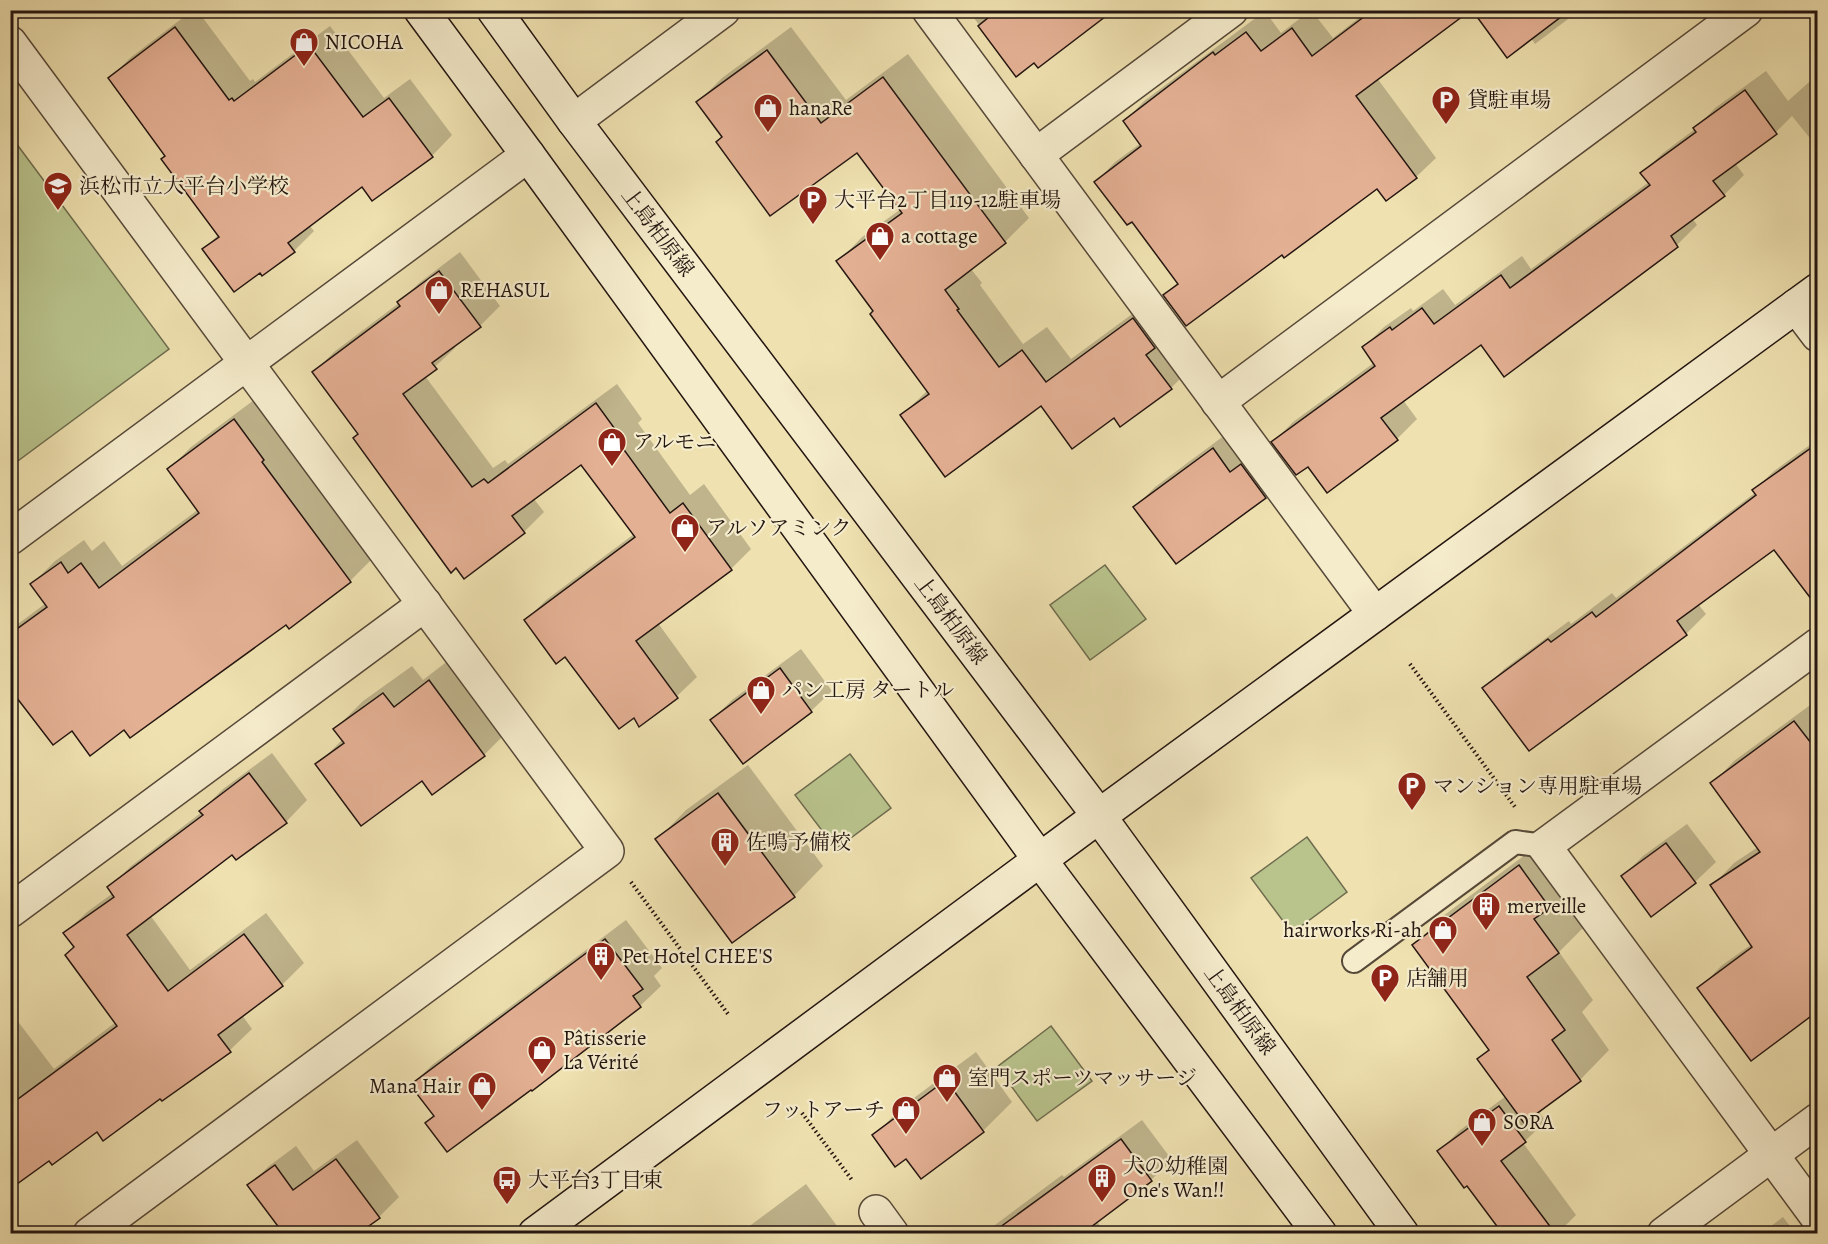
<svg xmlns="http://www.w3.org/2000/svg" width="1828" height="1244" viewBox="0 0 1828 1244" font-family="Alegreya,'Noto Serif JP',serif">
	<rect width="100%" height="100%" fill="#efe1b0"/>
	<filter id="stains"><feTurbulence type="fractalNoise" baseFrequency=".00333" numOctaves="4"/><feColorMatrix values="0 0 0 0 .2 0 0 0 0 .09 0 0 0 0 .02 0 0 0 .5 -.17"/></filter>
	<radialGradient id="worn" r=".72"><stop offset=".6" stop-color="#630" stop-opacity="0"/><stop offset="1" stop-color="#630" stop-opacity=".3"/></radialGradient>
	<!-- green -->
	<g fill="#b9c38c" stroke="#6e6c4e" stroke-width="1.5">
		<polygon points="10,135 169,349 11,466 10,466"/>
		<polygon points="1105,565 1146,619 1090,660 1050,605"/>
		<polygon points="850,754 891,808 836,849 795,795"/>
		<polygon points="1307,837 1347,892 1292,933 1251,878"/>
		<polygon points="1051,1026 1092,1081 1037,1121 997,1067"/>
	</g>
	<!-- shadow -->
	<g fill="#0003">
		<polygon points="193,10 213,10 203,18 250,81 253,79 255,82 330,26 384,98 410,79 452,135 432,156 373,199 362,184 309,225 314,231 294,251 260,270 204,249 219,234 167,155 110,78 130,58"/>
		<polygon points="968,10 1112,10 1016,75"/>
		<polygon points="1311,10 1333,38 1369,10 1468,10 1377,78 1436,158 1416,177 1377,187 1282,253 1165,295 1178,282 1132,220 1096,182 1115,162 1141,143 1125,121 1144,101 1265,11 1281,33"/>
		<polygon points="1474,10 1580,10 1535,44 1531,38"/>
		<polygon points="1592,10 1604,10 1596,16"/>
		<polygon points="791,27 846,100 908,54 1029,218 1005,242 971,269 982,283 980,285 1023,344 1047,327 1071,359 1158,295 1195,364 1171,388 1114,416 1041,404 902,415 928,390 875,311 838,262 862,237 901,209 857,150 723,136 698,102 722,78"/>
		<polygon points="1766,71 1788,101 1818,74 1818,148 1792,116 1776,132 1735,163 1744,175 1724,195 1692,218 1697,225 1677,245 1505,374 1481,343 1403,400 1417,419 1397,439 1308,464 1273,442 1293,422 1375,362 1364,347 1384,327 1411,308 1413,311 1443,289 1455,305 1522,256 1531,269 1649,182 1642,173 1663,153 1695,129 1715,108"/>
		<polygon points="460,252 500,306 480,326 454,345 455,348 425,376 493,468 505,460 508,464 617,384 642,419 638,423 690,495 704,484 751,549 731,569 658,623 697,677 677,696 640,724 634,716 526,620 546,600 634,534 582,463 534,499 544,512 524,532 359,433 314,372 334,352 399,303 419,283"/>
		<polygon points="258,397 373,558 350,581 286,623 72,729 21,700 10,708 10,630 46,603 32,584 55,561 84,540 92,551 104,541 122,566 199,509 169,469 191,447"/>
		<polygon points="1233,429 1285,476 1265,496 1135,507 1155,487"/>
		<polygon points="1818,439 1818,606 1774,548 1698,604 1706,614 1686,634 1529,749 1484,689 1504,669 1569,621 1571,624 1612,593 1616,598 1756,492 1754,490 1774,471"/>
		<polygon points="801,649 832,691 811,711 743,762 712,720 732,700"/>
		<polygon points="458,653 512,727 484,755 422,779 317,765 343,739 335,729 363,701 412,666 423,680"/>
		<polygon points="1817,700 1818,1009 1699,989 1721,966 1752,944 1712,886 1734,863 1758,847 1712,784 1734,761"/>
		<polygon points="272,753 307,800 286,822 233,853 150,915 190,970 266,913 304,963 282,985 242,1015 252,1029 230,1050 162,1099 161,1097 97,1130 49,1159 10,1187 10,1011 54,1069 116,1022 75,947 65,933 87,912 113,893 109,888 131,866 202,812 201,811 223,789"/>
		<polygon points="748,765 823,866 794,896 657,840 686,810"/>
		<polygon points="1687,824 1716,862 1695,882 1651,915 1623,876 1643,856"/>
		<polygon points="1549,837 1588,923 1559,952 1593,1000 1582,1012 1609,1050 1580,1080 1538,1111 1546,1121 1523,1143 1576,1215 1557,1234 1504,1234 1467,1184 1439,1152 1459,1131 1506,1096 1479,1059 1489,1049 1414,945 1443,916"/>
		<polygon points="626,920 662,968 654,976 661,986 640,1006 533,1089 435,1115 412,1085 432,1065"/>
		<polygon points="976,1052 1012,1102 983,1131 906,1157 874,1136 903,1106"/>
		<polygon points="1142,1120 1172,1160 1151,1180 1097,1221 1101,1228 1095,1234 983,1234 1062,1175 1064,1177"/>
		<polygon points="357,1140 399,1197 379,1217 356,1234 285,1234 249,1186 269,1166 296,1146 314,1171"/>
		<polygon points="806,1184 843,1234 739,1234"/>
		<polygon points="1783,1217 1796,1234 1761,1234"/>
	</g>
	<!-- building -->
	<g fill="#e4b094" stroke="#231510" stroke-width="1.5">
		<polygon points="998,10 1114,10 1038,68 1034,63 1016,77 978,26"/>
		<polygon points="1373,10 1471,10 1356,96 1417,178 1386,201 1377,189 1284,258 1282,255 1186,326 1163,295 1178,284 1132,222 1127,225 1094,182 1141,146 1123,121 1213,52 1215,55 1246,32 1261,51 1292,28 1312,56"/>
		<polygon points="1472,10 1570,10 1507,58"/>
		<polygon points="175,27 229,100 232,98 234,101 309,45 363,117 389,98 433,157 372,201 362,187 288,243 295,252 262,276 260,273 234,292 202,249 219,237 161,159 165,156 108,78"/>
		<polygon points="767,50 821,123 883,77 1006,243 945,290 959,309 957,310 999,367 1022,350 1046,382 1133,318 1155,348 1146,355 1172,389 1120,427 1114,418 1072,449 1041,406 945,477 900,415 929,394 870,314 873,311 836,261 902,213 857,153 770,216 716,142 722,137 696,102"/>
		<polygon points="1745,90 1777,134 1713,181 1725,196 1671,236 1678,247 1504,377 1481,345 1381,418 1398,440 1327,493 1308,467 1296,475 1271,442 1375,366 1362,347 1390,327 1392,330 1422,308 1434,324 1501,275 1510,288 1650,185 1640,173 1696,132 1693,128"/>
		<polygon points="439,271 481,327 432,363 437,369 403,394 472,487 484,479 488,483 596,403 623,440 619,443 670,513 683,503 732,570 636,641 678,698 639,727 634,718 619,729 565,657 556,664 524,620 635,537 581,465 512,516 525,533 464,579 456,568 451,573 353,438 358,434 312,372 400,306 397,302"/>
		<polygon points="234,419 264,460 262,462 351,582 289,629 286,625 130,738 124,730 90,756 72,731 53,745 10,689 10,634 47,607 30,584 61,562 68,573 81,563 99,588 199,513 167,469"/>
		<polygon points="1818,443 1818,608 1774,550 1677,621 1687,635 1529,751 1482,688 1548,639 1551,642 1592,612 1596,617 1756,495 1752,490"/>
		<polygon points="1213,448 1230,472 1241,464 1266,498 1176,564 1133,507"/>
		<polygon points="780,668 812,712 743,764 710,720"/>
		<polygon points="429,680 485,756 432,795 422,781 361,826 315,764 344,743 333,729 383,693 394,707"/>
		<polygon points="1794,721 1818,752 1818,1011 1751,1061 1697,988 1752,947 1710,885 1760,852 1710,783"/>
		<polygon points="249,773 287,823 236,860 232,855 127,935 168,991 244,934 283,986 218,1035 231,1052 162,1101 160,1099 103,1141 97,1132 52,1165 49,1161 10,1189 10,1105 117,1026 65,955 74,947 63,933 114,897 107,887 203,815 199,811"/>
		<polygon points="718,793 795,897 732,943 655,839"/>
		<polygon points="1666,843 1696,883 1651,917 1621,876"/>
		<polygon points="1519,865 1550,908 1534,919 1559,953 1527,977 1565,1030 1552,1040 1581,1081 1524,1123 1477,1059 1489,1050 1412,945"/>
		<polygon points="605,939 643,989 633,996 641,1007 532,1091 531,1090 447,1152 425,1123 434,1116 410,1085"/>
		<polygon points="946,1080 984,1132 921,1179 906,1159 895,1167 872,1135"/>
		<polygon points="1499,1106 1526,1142 1501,1161 1555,1233 1502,1233 1467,1186 1464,1188 1437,1151"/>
		<polygon points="1121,1139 1152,1181 1083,1233 992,1233"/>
		<polygon points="336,1159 380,1218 359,1233 283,1233 247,1185 275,1165 293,1190"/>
	</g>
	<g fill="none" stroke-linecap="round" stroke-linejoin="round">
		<!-- lane casing -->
		<g stroke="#564838" stroke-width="26">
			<polyline id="lane" points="1354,961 1515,842 1544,846"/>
		</g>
		<!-- street casing -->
		<g stroke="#564838" stroke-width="36">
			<g id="street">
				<polyline points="929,10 1375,614"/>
				<polyline points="10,43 607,851 90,1234"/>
				<polyline points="574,121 723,10"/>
				<polyline points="1036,155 1231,10"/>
				<polyline points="1796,306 1818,335"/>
				<polyline points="1218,402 1746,10"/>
				<polyline points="10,538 528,155"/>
				<polyline points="1818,645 1544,846 1818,1218"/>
				<polyline points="10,911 425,604"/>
				<polyline points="876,1212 892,1234"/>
				<polyline points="1664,1234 1818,1120"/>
			</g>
		</g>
		<!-- secondary casing -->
		<g stroke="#231510" stroke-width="36">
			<g id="secondary">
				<polyline points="421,10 528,155 1040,860 1320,1234"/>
				<polyline points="494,10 574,121 1099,816 1402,1234"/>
				<polyline points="535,1234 1099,816 1818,290"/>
			</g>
		</g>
		<!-- path -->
		<g stroke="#231510" stroke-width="4" stroke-dasharray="1.5 3" stroke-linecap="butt">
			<polyline points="1410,664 1515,807"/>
			<polyline points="631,882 728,1014"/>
			<polyline points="802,1113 852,1180"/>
		</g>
		<!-- lane -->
		<use href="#lane" stroke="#f5eccc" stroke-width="22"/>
		<!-- street -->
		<use href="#street" stroke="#f5eccc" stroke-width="33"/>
		<!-- secondary -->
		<use href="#secondary" stroke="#f5eccc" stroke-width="33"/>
	</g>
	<!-- icons -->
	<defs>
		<g id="shop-pin" transform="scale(1.5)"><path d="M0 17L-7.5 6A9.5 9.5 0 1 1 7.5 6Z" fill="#8f2418" stroke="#f5eccc"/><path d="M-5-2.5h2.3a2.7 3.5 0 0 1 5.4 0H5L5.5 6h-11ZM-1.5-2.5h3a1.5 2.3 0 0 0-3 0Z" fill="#fff"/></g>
		<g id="parking-pin" transform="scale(1.5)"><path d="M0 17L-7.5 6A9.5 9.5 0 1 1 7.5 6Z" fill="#8f2418" stroke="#f5eccc"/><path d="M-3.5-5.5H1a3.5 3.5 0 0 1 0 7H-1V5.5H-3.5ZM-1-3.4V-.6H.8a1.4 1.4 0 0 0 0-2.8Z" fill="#fff"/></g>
		<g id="school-pin" transform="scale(1.5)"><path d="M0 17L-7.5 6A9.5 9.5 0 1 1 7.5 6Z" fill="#8f2418" stroke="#f5eccc"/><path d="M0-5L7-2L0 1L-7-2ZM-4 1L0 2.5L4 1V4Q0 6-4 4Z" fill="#fff"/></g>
		<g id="building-pin" transform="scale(1.5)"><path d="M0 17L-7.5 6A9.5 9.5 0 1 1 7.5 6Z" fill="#8f2418" stroke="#f5eccc"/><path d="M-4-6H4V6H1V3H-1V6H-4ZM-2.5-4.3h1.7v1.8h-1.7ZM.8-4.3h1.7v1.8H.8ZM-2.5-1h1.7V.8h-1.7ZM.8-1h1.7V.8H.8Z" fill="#fff"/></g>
		<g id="bus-pin" transform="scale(1.5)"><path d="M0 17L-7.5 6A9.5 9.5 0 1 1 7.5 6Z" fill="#8f2418" stroke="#f5eccc"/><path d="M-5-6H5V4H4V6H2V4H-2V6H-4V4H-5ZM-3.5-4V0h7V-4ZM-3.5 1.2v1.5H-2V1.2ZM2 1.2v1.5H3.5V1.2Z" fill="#fff"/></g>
	</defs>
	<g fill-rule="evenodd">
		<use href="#shop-pin" x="304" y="42"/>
		<use href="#parking-pin" x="1446" y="100"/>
		<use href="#shop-pin" x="768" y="108"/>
		<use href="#school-pin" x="58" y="186"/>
		<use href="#parking-pin" x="813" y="200"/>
		<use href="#shop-pin" x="880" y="236"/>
		<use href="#shop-pin" x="439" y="290"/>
		<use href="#shop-pin" x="612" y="442"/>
		<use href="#shop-pin" x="685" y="528"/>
		<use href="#shop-pin" x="761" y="690"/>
		<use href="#parking-pin" x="1412" y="786"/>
		<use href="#building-pin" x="725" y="842"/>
		<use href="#building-pin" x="1486" y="906"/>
		<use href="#shop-pin" x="1443" y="930"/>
		<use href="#building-pin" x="601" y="956"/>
		<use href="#parking-pin" x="1385" y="978"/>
		<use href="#shop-pin" x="542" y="1050"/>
		<use href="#shop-pin" x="947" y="1078"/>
		<use href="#shop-pin" x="482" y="1086"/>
		<use href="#shop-pin" x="906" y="1110"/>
		<use href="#shop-pin" x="1482" y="1122"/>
		<use href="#building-pin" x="1102" y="1178"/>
		<use href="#bus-pin" x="507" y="1180"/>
	</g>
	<g text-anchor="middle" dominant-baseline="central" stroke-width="4.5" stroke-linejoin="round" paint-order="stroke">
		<!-- poi labels -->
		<g font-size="21" fill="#231510" stroke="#f5eccc" text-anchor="start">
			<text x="325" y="42">NICOHA</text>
			<text x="1467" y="100">貸駐車場</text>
			<text x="789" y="108">hanaRe</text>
			<text x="79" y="186">浜松市立大平台小学校</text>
			<text x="834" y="200">大平台2丁目119-12駐車場</text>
			<text x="901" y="236">a cottage</text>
			<text x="460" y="290">REHASUL</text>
			<text x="633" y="442">アルモニ</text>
			<text x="706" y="528">アルソアミンク</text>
			<text x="782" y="690">パン工房 タートル</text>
			<text x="1433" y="786">マンション専用駐車場</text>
			<text x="746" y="842">佐鳴予備校</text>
			<text x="1507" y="906">merveille</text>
			<text x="1422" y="930" text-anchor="end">hairworks Ri-ah</text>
			<text x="622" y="956">Pet Hotel CHEE'S</text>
			<text x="1406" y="978">店舗用</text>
			<text x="563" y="1038">Pâtisserie<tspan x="563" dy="24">La Vérité</tspan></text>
			<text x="968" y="1078">室門スポーツマッサージ</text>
			<text x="461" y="1086" text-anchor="end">Mana Hair</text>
			<text x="885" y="1110" text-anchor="end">フットアーチ</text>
			<text x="1503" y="1122">SORA</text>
			<text x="1123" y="1166">犬の幼稚園<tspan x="1123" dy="24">One's Wan!!</tspan></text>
			<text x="528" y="1180">大平台3丁目東</text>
		</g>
		<!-- street labels -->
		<g font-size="21" fill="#231510" stroke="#f5eccc">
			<text transform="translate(658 232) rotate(53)">上島柏原線</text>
			<text transform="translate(951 620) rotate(53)">上島柏原線</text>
			<text transform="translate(1240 1010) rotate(54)">上島柏原線</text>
		</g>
	</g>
	<!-- margin -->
	<rect width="1828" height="1244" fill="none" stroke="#efe1b0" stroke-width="36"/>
	<rect x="12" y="12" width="1804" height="1220" fill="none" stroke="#231510" stroke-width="3"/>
	<rect x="18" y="18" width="1792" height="1208" fill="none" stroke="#231510" stroke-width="1.5"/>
	<rect width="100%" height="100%" filter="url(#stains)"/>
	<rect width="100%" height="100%" fill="url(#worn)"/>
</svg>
